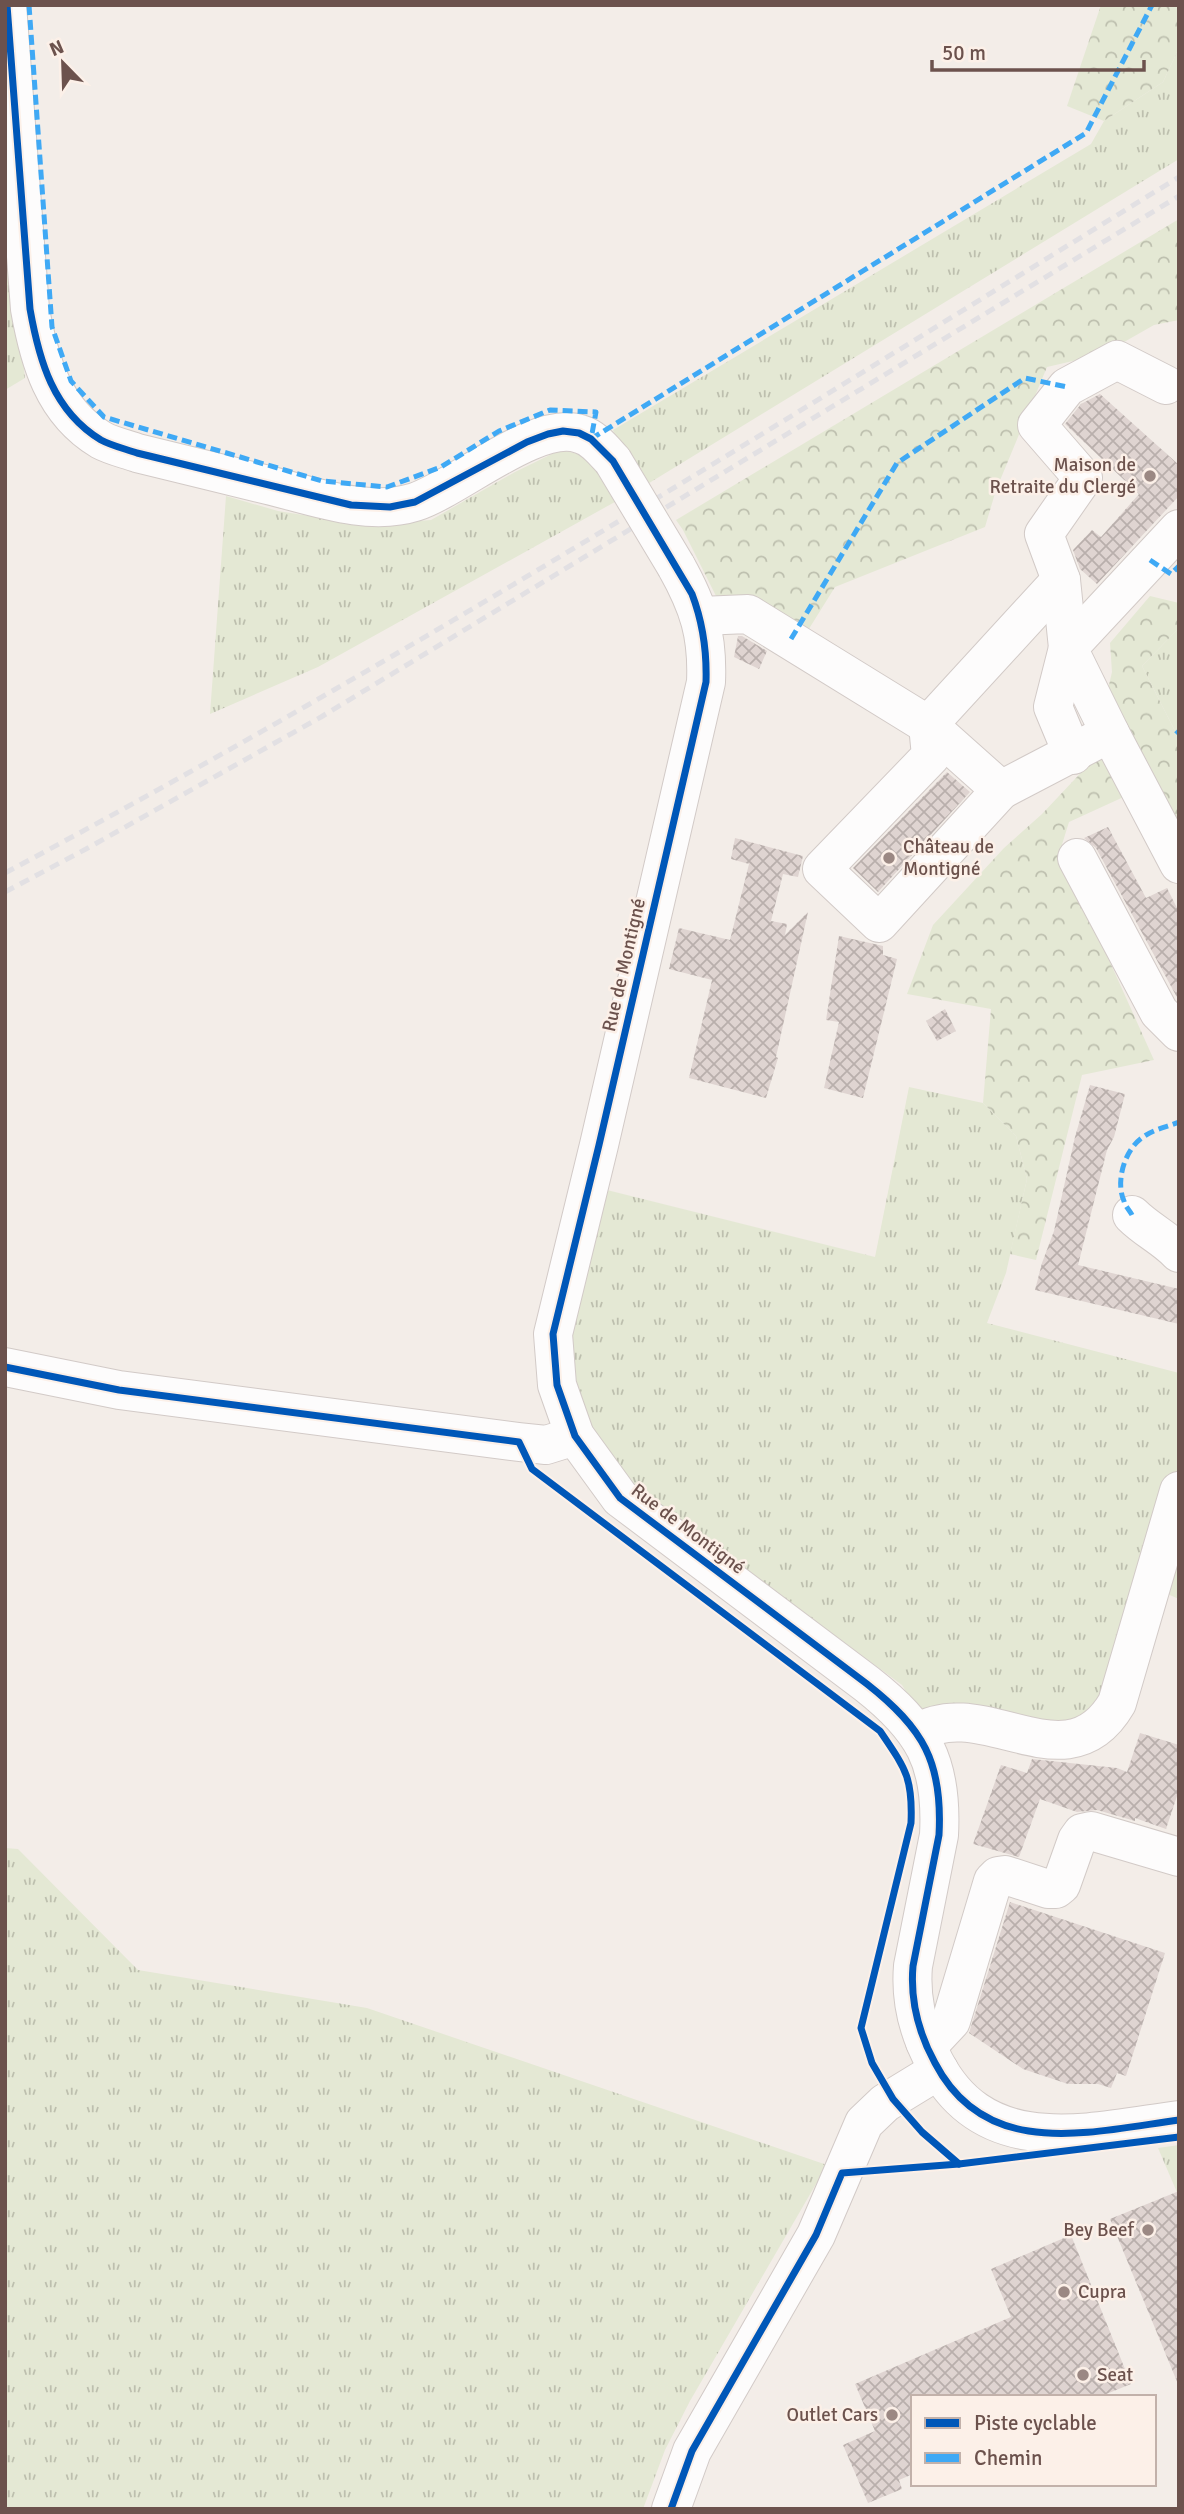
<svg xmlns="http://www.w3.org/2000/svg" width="1184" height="2514" viewBox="0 0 1184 2514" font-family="Signika,sans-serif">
	<defs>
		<pattern id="grass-tufts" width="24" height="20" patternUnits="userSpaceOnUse" patternTransform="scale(1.75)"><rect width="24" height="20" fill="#e4e8d4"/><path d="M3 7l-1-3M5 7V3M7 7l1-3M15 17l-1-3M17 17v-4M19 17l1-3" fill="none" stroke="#bdbfae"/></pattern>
		<pattern id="forest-crowns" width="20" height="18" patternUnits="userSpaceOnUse" patternTransform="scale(1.75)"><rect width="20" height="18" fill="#e4e8d4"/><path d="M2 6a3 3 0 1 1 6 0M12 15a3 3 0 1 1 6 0" fill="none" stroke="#bdbfae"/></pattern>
		<pattern id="building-cross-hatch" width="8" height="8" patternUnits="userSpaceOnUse" patternTransform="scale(1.75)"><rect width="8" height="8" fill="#dfd4d1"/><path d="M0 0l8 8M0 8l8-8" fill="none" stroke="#b9afac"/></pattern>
	</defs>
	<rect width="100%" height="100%" fill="#f3ede8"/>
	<!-- grass -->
	<g fill="url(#grass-tufts)">
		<polygon points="1179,48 1179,159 641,488 620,456 613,430 1091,144 1104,121 1163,82"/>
		<polygon points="5,190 25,378 5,390"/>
		<polygon points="560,450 589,456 622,498 318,667 210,714 226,496 278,511 366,525 431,520 515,472"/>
		<polygon points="1179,628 1179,739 1142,666"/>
		<polygon points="909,1087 983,1103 1016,1136 1027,1179 1006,1273 987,1323 1179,1373 1179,1599 1165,1593 1108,1702 1063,1734 919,1713 902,1685 621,1478 574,1410 568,1332 599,1188 875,1257"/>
		<polygon points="5,1848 18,1849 138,1970 367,2008 827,2165 690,2401 665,2450 643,2509 5,2509"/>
		<polygon points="1179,2145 1179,2197 1158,2148"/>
	</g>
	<!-- forest -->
	<g fill="url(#forest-crowns)">
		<polygon points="1101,5 1179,5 1179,48 1163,82 1104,121 1067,106"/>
		<polygon points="1179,219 1179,320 1154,325 1103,354 1047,367 996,490 985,527 835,587 807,632 716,596 683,530 676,520"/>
		<polygon points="1150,596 1179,603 1179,628 1142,666 1179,739 1179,846 1128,795 1069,822 1060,851 1154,1060 1082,1075 1036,1260 1010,1254 1027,1179 1016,1136 983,1103 991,1009 907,994 933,925 1004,848 1042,814 1091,762 1112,672 1110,643"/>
	</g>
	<!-- building -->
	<g fill="url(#building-cross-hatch)">
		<polygon points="1100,394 1179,465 1179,496 1097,584 1080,569 1073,550 1092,530 1101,537 1139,494 1065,424 1081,404"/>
		<polygon points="738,636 742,636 767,651 759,669 734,657"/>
		<polygon points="947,772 970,792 878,892 853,868"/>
		<polygon points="1108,827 1146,898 1167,888 1179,912 1179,1001 1096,848 1084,838"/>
		<polygon points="735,838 803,856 798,877 783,874 771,921 787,924 785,935 808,912 776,1057 778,1058 766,1098 689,1078 712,980 669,969 679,928 730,940 749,864 731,859"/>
		<polygon points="839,936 883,946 883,955 897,959 863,1098 824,1088 839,1022 826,1020"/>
		<polygon points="945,1009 956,1031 937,1041 926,1021"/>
		<polygon points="1090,1085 1125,1094 1114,1137 1107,1150 1078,1265 1179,1289 1179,1324 1035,1290 1042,1263 1054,1231 1075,1137"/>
		<polygon points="1140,1733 1179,1745 1179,1790 1166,1829 1135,1818 1135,1821 1097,1810 1077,1812 1040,1799 1019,1857 973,1844 1001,1765 1027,1773 1032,1759 1117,1768 1127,1772"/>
		<polygon points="1010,1902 1165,1953 1126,2076 1117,2073 1111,2088 1098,2084 1068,2084 1023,2069 969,2033"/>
		<polygon points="1179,2191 1179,2384 1178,2384 1110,2219"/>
		<polygon points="1071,2235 1131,2384 1099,2397 913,2397 913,2474 899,2480 902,2489 868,2503 843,2445 875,2431 855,2384 1011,2317 991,2269"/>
	</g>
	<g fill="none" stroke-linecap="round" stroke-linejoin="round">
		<!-- minor casing -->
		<g stroke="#d2cac7" stroke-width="40">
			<g id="minor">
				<path d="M7,5L30,309C39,360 53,411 101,440C112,446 126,449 137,453C181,464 224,474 268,485C313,496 368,517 415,502C458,488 537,419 580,434C594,438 603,450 613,461"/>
				<path d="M676,566C699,607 708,635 706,682L599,1145L553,1334L557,1385L575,1436L620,1498L867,1684C923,1728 943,1762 939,1835L913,1966C910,2001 918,2032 935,2063C986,2161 1090,2132 1179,2120"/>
				<polyline points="701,616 748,614 928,725 1001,790 1110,733 1179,864"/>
				<polyline points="1110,733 1068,648 1061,580 1044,534 1083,478 1037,425 1067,387 1117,360 1166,385"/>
				<polyline points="1073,755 1053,707 1068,648 1179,529"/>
				<polyline points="1001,790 879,923 822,869 931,756 928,725 1061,580"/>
				<polyline points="1077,858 1159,1012 1179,1032"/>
				<path d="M1132,1215C1147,1230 1165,1238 1179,1253"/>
				<polyline points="5,1367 119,1390 519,1442 546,1445 575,1436"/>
				<path d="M917,1733C984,1692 1067,1789 1117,1703L1179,1491"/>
				<polyline points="925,2042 936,2037 951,2021 993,1881 998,1876 1005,1875 1048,1889 1056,1889 1061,1885 1077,1840 1082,1833 1091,1831 1179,1857"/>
				<polyline points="671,2509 692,2451 816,2235 864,2123 885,2103 939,2070"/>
			</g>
		</g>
		<!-- minor -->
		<use href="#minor" stroke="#fdfcfc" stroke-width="38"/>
		<!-- rail -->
		<g stroke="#e2e0e3" stroke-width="5" stroke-dasharray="10 7" stroke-linecap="butt">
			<path d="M5,873C407,659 792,415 1179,177"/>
			<polyline points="5,892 86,849 321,717 1179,196"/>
		</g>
		<!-- minor-bridge casing -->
		<g stroke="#d2cac7" stroke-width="40" stroke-linecap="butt">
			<polyline id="minor-bridge" points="613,461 676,566"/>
		</g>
		<!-- minor-bridge -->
		<use href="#minor-bridge" stroke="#fdfcfc" stroke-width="38"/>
		<!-- quiet -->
		<g stroke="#3fa9f5" stroke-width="5" stroke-dasharray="10 5" stroke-linecap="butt">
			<polyline points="29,5 52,327 71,381 104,417 322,481 387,487 441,467 499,431 550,410 596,412 591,439"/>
			<polyline points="591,439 1086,133 1152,5"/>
			<polyline points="1150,560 1171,574 1179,566"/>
			<polyline points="791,639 897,463 1025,378 1067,387"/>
			<polyline points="1176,734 1179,731"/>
			<path d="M1132,1215C1130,1211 1125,1206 1124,1201C1115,1181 1125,1149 1143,1137C1154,1129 1167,1127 1179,1122"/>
		</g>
		<!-- cycleway casing -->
		<g stroke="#fcf0e8" stroke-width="11">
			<g id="cycleway">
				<path d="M7,5L30,309C39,360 53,411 101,440C112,446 126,449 137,453L351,505L390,507L415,502L527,442L548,434L563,431L579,433L591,439L613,461L692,594C703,623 707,650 706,682L599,1145L553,1334L557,1385L575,1436L620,1498L867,1684C923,1728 943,1762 939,1835L913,1966C910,2001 918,2032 935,2063C986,2161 1090,2132 1179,2120"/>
				<path d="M5,1367L119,1390L519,1442L532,1469L880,1731C905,1768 913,1777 911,1823L861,2028L872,2063L893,2099L922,2132L959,2164"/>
				<polyline points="671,2509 692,2451 816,2235 842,2173 959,2164 1179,2137"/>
			</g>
		</g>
		<!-- cycleway -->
		<use href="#cycleway" stroke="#0057b8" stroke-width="7"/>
	</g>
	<!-- markers -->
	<g fill="#9b8883" stroke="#fcf0e8" stroke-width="2.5">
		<circle cx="1150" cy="476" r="7"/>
		<circle cx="889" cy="858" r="7"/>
		<circle cx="1148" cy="2230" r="7"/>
		<circle cx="1064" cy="2292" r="7"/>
		<circle cx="1083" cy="2375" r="7"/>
		<circle cx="892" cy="2415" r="7"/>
	</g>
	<g text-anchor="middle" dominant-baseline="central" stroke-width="5" stroke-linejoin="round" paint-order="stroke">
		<!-- poi labels -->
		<g font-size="19" fill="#6c524d" stroke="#fcf0e8" text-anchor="end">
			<text x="1136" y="465">Maison de<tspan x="1136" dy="22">Retraite du Clergé</tspan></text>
			<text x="903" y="847" text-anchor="start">Château de<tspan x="903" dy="22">Montigné</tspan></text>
			<text x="1134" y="2230">Bey Beef</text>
			<text x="1078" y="2292" text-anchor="start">Cupra</text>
			<text x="1097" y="2375" text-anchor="start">Seat</text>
			<text x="878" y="2415">Outlet Cars</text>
		</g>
		<!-- street labels -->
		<g font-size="19" fill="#6c524d" stroke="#fcf0e8">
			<text transform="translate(624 965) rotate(-77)">Rue de Montigné</text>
			<text transform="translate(688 1529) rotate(37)">Rue de Montigné</text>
		</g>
	</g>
	<!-- border -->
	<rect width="1184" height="2514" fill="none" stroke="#6c524d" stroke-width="14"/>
	<!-- legend -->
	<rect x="911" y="2395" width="245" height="91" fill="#fcf0e8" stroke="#c2b1aa" stroke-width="2"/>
	<rect x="925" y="2418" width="35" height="10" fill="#0057b8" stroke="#c2b1aa" stroke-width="2"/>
	<text x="974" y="2430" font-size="21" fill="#6c524d">Piste cyclable</text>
	<rect x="925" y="2453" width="35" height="10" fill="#3fa9f5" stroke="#c2b1aa" stroke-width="2"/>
	<text x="974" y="2465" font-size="21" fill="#6c524d">Chemin</text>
	<!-- north arrow -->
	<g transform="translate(63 63) rotate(337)" stroke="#fcf0e8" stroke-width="5" paint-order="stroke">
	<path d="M0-5L12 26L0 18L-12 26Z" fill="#6c524d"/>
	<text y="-10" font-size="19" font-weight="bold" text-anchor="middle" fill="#6c524d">N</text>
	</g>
	<!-- scale -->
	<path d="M932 60v10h212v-10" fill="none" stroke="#6c524d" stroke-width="3.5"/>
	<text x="942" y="60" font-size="21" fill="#6c524d" stroke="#fcf0e8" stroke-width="5" paint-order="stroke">50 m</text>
</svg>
